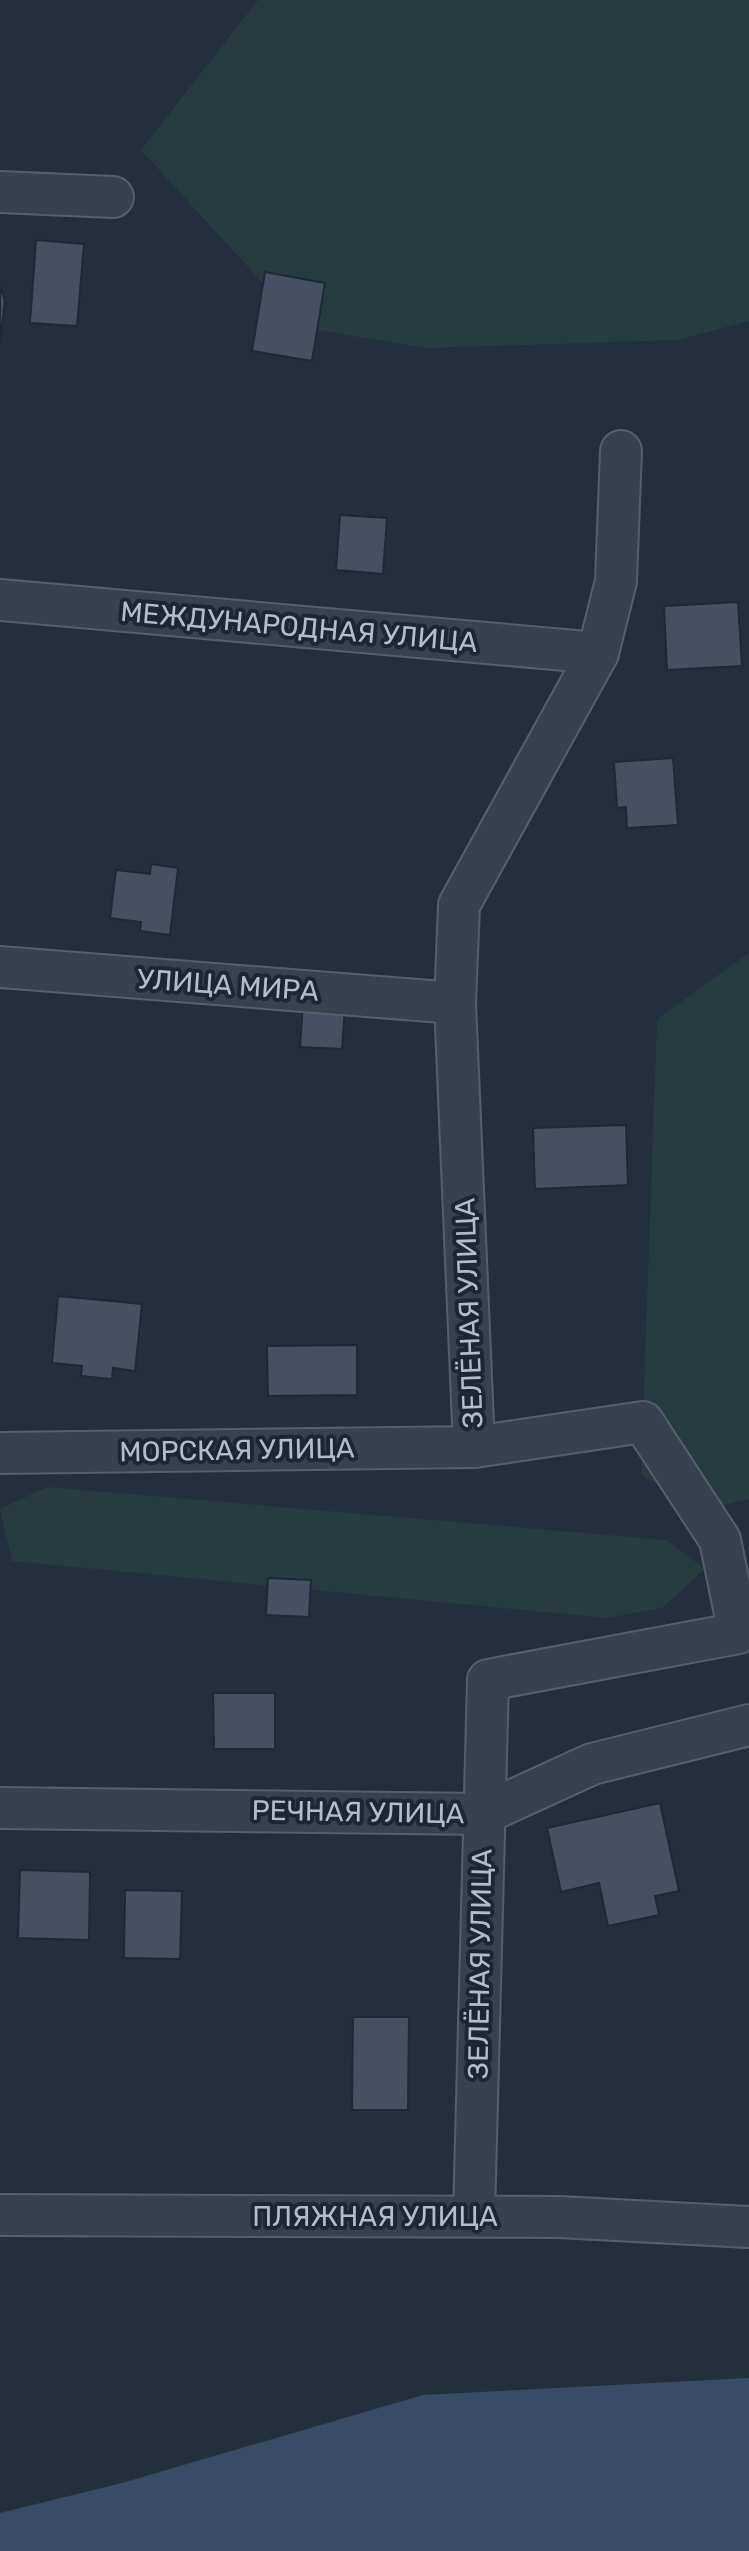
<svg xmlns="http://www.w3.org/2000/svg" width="749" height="2551" viewBox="0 0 749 2551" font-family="Rubik,sans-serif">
	<rect width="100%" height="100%" fill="#242f3e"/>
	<!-- green -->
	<g fill="#263c3f">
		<polygon points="258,0 749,0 749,321 678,340 426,348 304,328 141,150"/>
		<polygon points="749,953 749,1499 703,1510 641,1475 657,1019"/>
		<polygon points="47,1487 667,1540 705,1569 662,1608 607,1618 12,1561 0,1509"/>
	</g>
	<!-- water -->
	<polygon fill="#394c67" points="749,2378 749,2551 0,2551 0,2513 122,2483 423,2395"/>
	<!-- building -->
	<g fill="#455162" stroke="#1f2835" stroke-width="2">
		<polygon points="36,240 84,244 77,326 30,323"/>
		<polygon points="265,272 325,283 312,361 252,351"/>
		<polygon points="0,286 5,301 0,342"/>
		<polygon points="340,515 387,518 383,574 336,570"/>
		<polygon points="738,602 742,666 667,670 664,606"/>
		<polygon points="673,758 678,825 627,828 626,807 617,808 614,762"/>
		<polygon points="151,864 178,868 170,935 140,931 141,922 110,918 116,870 150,874"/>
		<polygon points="303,1003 345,1006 342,1049 300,1047"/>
		<polygon points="626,1125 628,1185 535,1189 533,1128"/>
		<polygon points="58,1296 142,1304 135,1371 113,1368 112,1379 81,1376 82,1366 52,1363"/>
		<polygon points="357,1345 357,1395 268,1396 267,1346"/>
		<polygon points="268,1578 311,1580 309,1617 266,1615"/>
		<polygon points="213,1693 275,1693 275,1749 214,1749"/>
		<polygon points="660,1803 679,1891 655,1896 659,1915 608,1926 599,1883 561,1892 547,1828"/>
		<polygon points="20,1870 90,1872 89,1940 18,1938"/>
		<polygon points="125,1890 182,1891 180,1959 124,1958"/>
		<polygon points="353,2017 409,2017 408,2110 352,2110"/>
	</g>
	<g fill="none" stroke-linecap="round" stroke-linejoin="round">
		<!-- minor casing -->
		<g stroke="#565f6c" stroke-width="44">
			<g id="minor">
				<polyline points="0,192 113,197"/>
				<polyline points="0,600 598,653"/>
				<polyline points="0,967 455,1003"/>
				<polyline points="0,1453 474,1447"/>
				<polyline points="0,1808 483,1814 592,1764 749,1725"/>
				<polyline points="0,2215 559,2217 749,2227"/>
				<polyline points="474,2216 488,1680 739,1633 720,1540 643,1422 474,1447 455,1003 459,905 598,653 616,581 621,451"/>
			</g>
		</g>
		<!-- minor -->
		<use href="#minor" stroke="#38414e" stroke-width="40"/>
	</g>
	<g text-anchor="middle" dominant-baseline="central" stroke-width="8" stroke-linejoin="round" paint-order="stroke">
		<!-- street labels -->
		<g font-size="28" fill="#b4bcc9" stroke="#1d2633">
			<text transform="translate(299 627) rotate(5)">МЕЖДУНАРОДНАЯ УЛИЦА</text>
			<text transform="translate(228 985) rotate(4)">УЛИЦА МИРА</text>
			<text transform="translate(469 1313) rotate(-92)">ЗЕЛЁНАЯ УЛИЦА</text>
			<text transform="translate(237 1450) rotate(-1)">МОРСКАЯ УЛИЦА</text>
			<text transform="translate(358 1812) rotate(1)">РЕЧНАЯ УЛИЦА</text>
			<text transform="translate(480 1964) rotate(-89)">ЗЕЛЁНАЯ УЛИЦА</text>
			<text x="375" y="2216">ПЛЯЖНАЯ УЛИЦА</text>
		</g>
	</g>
</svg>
